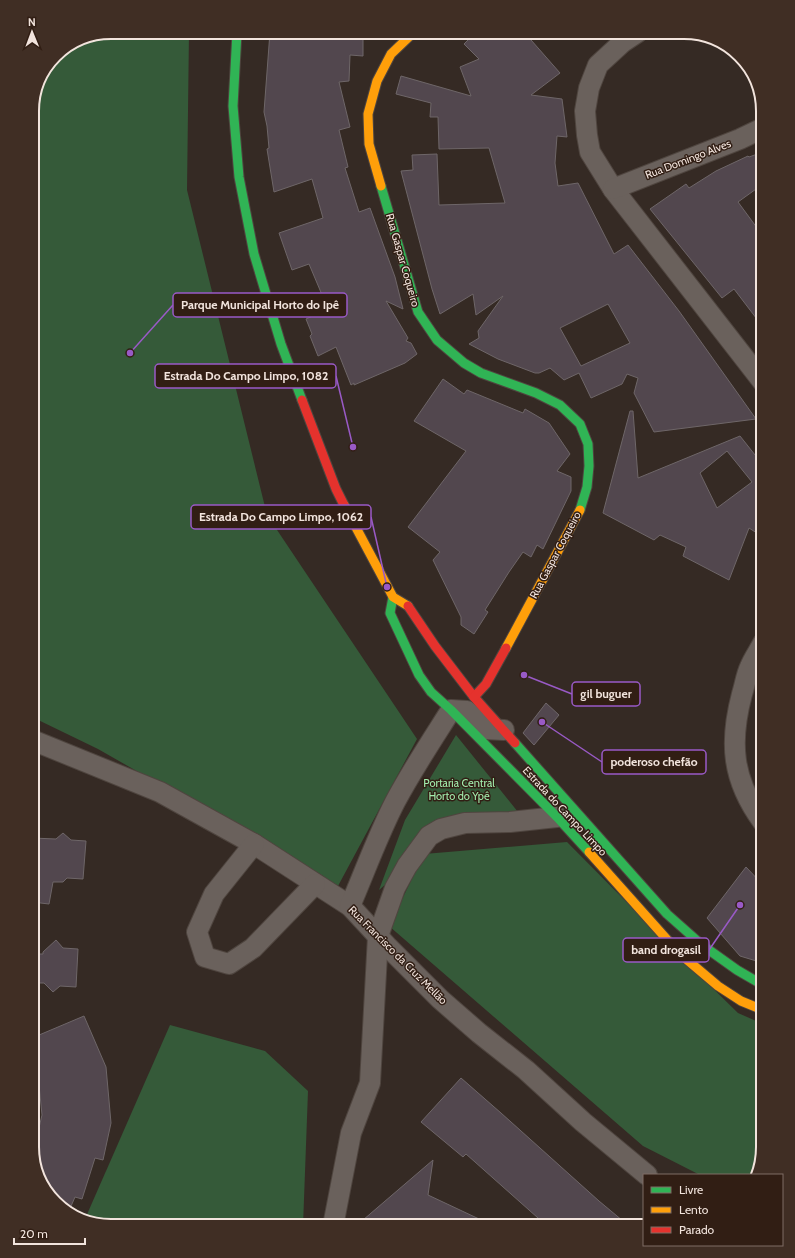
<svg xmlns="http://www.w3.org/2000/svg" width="795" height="1258" viewBox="0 0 795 1258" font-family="Cabin,sans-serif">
	<rect width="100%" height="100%" fill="#352a24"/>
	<!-- green -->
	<g fill="#355a39">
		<polygon points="111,32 189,32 187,190 267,515 417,739 338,886 98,749 32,717 32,106 38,80 55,55 81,38"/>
		<polygon points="456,735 518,812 447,821 407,866 379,890 405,820"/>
		<polygon points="567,842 683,959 738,1013 763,1024 763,1148 755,1175 700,1175 643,1146 389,926 424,854"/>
		<polygon points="170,1025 265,1051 308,1091 303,1226 106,1226 85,1219"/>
	</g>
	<!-- building -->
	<g fill="#52474e" stroke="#6e6668" fill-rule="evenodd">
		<polygon points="270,32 363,32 363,56 350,55 349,81 339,82 350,127 339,130 348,167 345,168 359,212 370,208 395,277 403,309 386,301 408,338 406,341 411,343 417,354 405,363 354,385 354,383 351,385 336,347 318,356 310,336 312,334 306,319 328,309 309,264 292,270 279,233 323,218 312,179 274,192 267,149 269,148 267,126 264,112"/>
		<path d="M476,32H524L560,73L531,95L562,99L567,137L557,136L555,163L558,186L578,183L614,254L628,245L679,311L756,419L654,432L634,393L638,378L627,374L622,384L591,398L579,373L564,380L550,368L539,373H535L498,359L469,344L479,338L478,331L503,296L476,315L473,294L440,314L432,289L401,171L413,170L412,155L437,154L439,205L505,203L489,148L439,149L438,117H430L431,103L396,94L401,76L471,96L460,67L479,59L464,44ZM608,304L630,343L581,366L560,328Z"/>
		<polygon points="763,152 763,184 738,202 763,236 763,327 734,289 722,298 650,209 686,184 689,188 716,171 748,156 749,157"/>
		<polygon points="443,379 464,394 467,390 523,413 525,409 549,423 570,454 557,471 571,477 571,491 543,549 537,545 531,557 523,552 509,572 485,610 488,612 474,634 461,625 461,617 433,560 440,552 408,527 466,451 414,421"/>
		<path d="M630,411H633L638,478L740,436L763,465V537L749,528L729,580L683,556L686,547L660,535L654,540L603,513ZM727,451L752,482L717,508L700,473Z"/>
		<polygon points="546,703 559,715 534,745 523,733"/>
		<polygon points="63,833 71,840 86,841 83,879 67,878 63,882 53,882 49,904 32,902 32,838 56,839"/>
		<polygon points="746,867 763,885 763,963 740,956 707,918"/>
		<polygon points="56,940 63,948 78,949 76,987 60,986 53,992 44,983 32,983 32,954 43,954 43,952"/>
		<polygon points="84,1016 106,1067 111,1123 103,1160 95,1158 82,1199 75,1197 68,1213 40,1182 33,1153 42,1115 39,1085 32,1068 32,1038"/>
		<polygon points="461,1078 501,1113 599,1201 629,1226 547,1226 466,1154 463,1157 421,1122"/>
		<polygon points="433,1160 428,1195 494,1226 356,1226"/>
	</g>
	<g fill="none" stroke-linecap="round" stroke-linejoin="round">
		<!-- street casing -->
		<g stroke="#4f453f" stroke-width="22">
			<g id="street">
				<polyline points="638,32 623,42 598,65 589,88 585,111 587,135 590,152 613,189 763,382"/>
				<polyline points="613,189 740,139 763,128"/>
				<polyline points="32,740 160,792 254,844 350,906 387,946 440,999 479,1033 526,1070 583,1122 647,1175"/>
				<path d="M763,822C732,780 729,743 742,694C745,685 746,675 750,667C753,659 759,651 763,643"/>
				<polyline points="254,844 214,894 197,932 205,957 229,964 253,948 315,884"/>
				<path d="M350,906C365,871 378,835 395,802C412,770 432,740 451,710L467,711L485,729L504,730"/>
				<polyline points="333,1226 351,1133 370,1083 378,936 395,888 407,866 429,836 441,829 465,823 510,822 557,817"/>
			</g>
		</g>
		<!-- fast casing -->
		<g stroke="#4f453f" stroke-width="11">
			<g id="fast">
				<polyline points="237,32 233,106 239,177 254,254 281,344 302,400"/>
				<polyline points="381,186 418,312 437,340 464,363 481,373 536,393 560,405 580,424 588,444 589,466 587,487 580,510"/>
				<polyline points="393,597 390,613 419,675 431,692 451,710 557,817 589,852"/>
				<polyline points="515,743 667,914 702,945 737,970 763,985"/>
			</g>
		</g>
		<!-- slow casing -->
		<g stroke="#4f453f" stroke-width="11">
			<g id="slow">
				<polyline points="381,186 369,144 368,114 377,81 391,54 414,32"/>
				<polyline points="344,505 393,597 408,606"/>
				<polyline points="506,648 580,510"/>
				<polyline points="589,852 679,953 718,986 741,1001 763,1010"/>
			</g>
		</g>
		<!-- jam casing -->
		<g stroke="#4f453f" stroke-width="11">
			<g id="jam">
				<polyline points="302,400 336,489 344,505"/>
				<polyline points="408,606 435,646 474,697 515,743"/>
				<polyline points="474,697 486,684 506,648"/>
			</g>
		</g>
		<!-- street -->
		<use href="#street" stroke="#6a615c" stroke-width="20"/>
		<!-- fast -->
		<use href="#fast" stroke="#30b455" stroke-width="9"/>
		<!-- slow -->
		<use href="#slow" stroke="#ff9f0a" stroke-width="9"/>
		<!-- jam -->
		<use href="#jam" stroke="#e5322d" stroke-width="9"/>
	</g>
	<g text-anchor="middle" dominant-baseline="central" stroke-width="3" stroke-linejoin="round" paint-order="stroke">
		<!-- street labels -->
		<g font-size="11" fill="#f2e4dd" stroke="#311e14">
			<text transform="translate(688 159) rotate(-21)">Rua Domingo Alves</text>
			<text transform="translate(403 260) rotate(74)">Rua Gaspar Coqueiro</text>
			<text transform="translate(555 555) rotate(-62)">Rua Gaspar Coqueiro</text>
			<text transform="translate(565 811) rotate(47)">Estrada do Campo Limpo</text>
			<text transform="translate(398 955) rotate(45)">Rua Francisco da Cruz Mellão</text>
		</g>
		<!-- park labels -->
		<g font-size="11" fill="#a2edad" stroke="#311e14">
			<text x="459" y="783">Portaria Central<tspan x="459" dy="13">Horto do Ypê</tspan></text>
		</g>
	</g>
	<!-- crop -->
	<path d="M0 0H795V1258H0ZM111 39H684A72 72 0 0 1 756 111V1147A72 72 0 0 1 684 1219H111A72 72 0 0 1 39 1147V111A72 72 0 0 1 111 39Z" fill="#402e24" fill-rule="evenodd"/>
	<path fill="none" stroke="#f2e4dd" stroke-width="2" d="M111 39H684A72 72 0 0 1 756 111V1147A72 72 0 0 1 684 1219H111A72 72 0 0 1 39 1147V111A72 72 0 0 1 111 39Z"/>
	<!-- callouts -->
	<path fill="none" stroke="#995ac6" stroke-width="1.5" d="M130 353L173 305M353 447L336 376M387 587L371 517M524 675L572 694M542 722L602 762M740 905L709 950"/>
	<g fill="#995ac6" stroke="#311e14" stroke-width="1.5">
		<circle cx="130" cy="353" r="4"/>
		<circle cx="353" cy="447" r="4"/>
		<circle cx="387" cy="587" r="4"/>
		<circle cx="524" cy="675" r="4"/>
		<circle cx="542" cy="722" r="4"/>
		<circle cx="740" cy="905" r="4"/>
	</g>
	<g fill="#311e14" stroke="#995ac6" stroke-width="1.5">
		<rect x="173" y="293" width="174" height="24" rx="4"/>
		<rect x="155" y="364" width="181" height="24" rx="4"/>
		<rect x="191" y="505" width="180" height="24" rx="4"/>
		<rect x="572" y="682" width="68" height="24" rx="4"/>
		<rect x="602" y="750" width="104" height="24" rx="4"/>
		<rect x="623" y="938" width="86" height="24" rx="4"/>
	</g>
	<g font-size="12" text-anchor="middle" font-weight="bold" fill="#f2e4dd">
		<text x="260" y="309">Parque Municipal Horto do Ipê</text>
		<text x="246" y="380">Estrada Do Campo Limpo, 1082</text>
		<text x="281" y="521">Estrada Do Campo Limpo, 1062</text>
		<text x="606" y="698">gil buguer</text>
		<text x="654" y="766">poderoso chefão</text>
		<text x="666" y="954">band drogasil</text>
	</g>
	<!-- legend -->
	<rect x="643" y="1174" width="140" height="72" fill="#311e14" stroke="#7e6d64"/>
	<rect x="651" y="1187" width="20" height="6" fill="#30b455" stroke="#7e6d64"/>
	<text x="679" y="1194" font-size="12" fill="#f2e4dd">Livre</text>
	<rect x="651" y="1207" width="20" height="6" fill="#ff9f0a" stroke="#7e6d64"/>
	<text x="679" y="1214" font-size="12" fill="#f2e4dd">Lento</text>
	<rect x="651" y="1227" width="20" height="6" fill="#e5322d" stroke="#7e6d64"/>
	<text x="679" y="1234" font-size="12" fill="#f2e4dd">Parado</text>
	<!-- north arrow -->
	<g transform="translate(32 32) rotate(359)" stroke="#311e14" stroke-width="3" paint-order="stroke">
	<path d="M0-3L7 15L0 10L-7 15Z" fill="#f2e4dd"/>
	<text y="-6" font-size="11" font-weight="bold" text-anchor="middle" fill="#f2e4dd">N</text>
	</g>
	<!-- scale -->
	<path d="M14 1238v6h71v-6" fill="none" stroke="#f2e4dd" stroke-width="2"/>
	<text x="20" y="1238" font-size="12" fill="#f2e4dd" stroke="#311e14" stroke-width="3" paint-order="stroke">20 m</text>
</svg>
